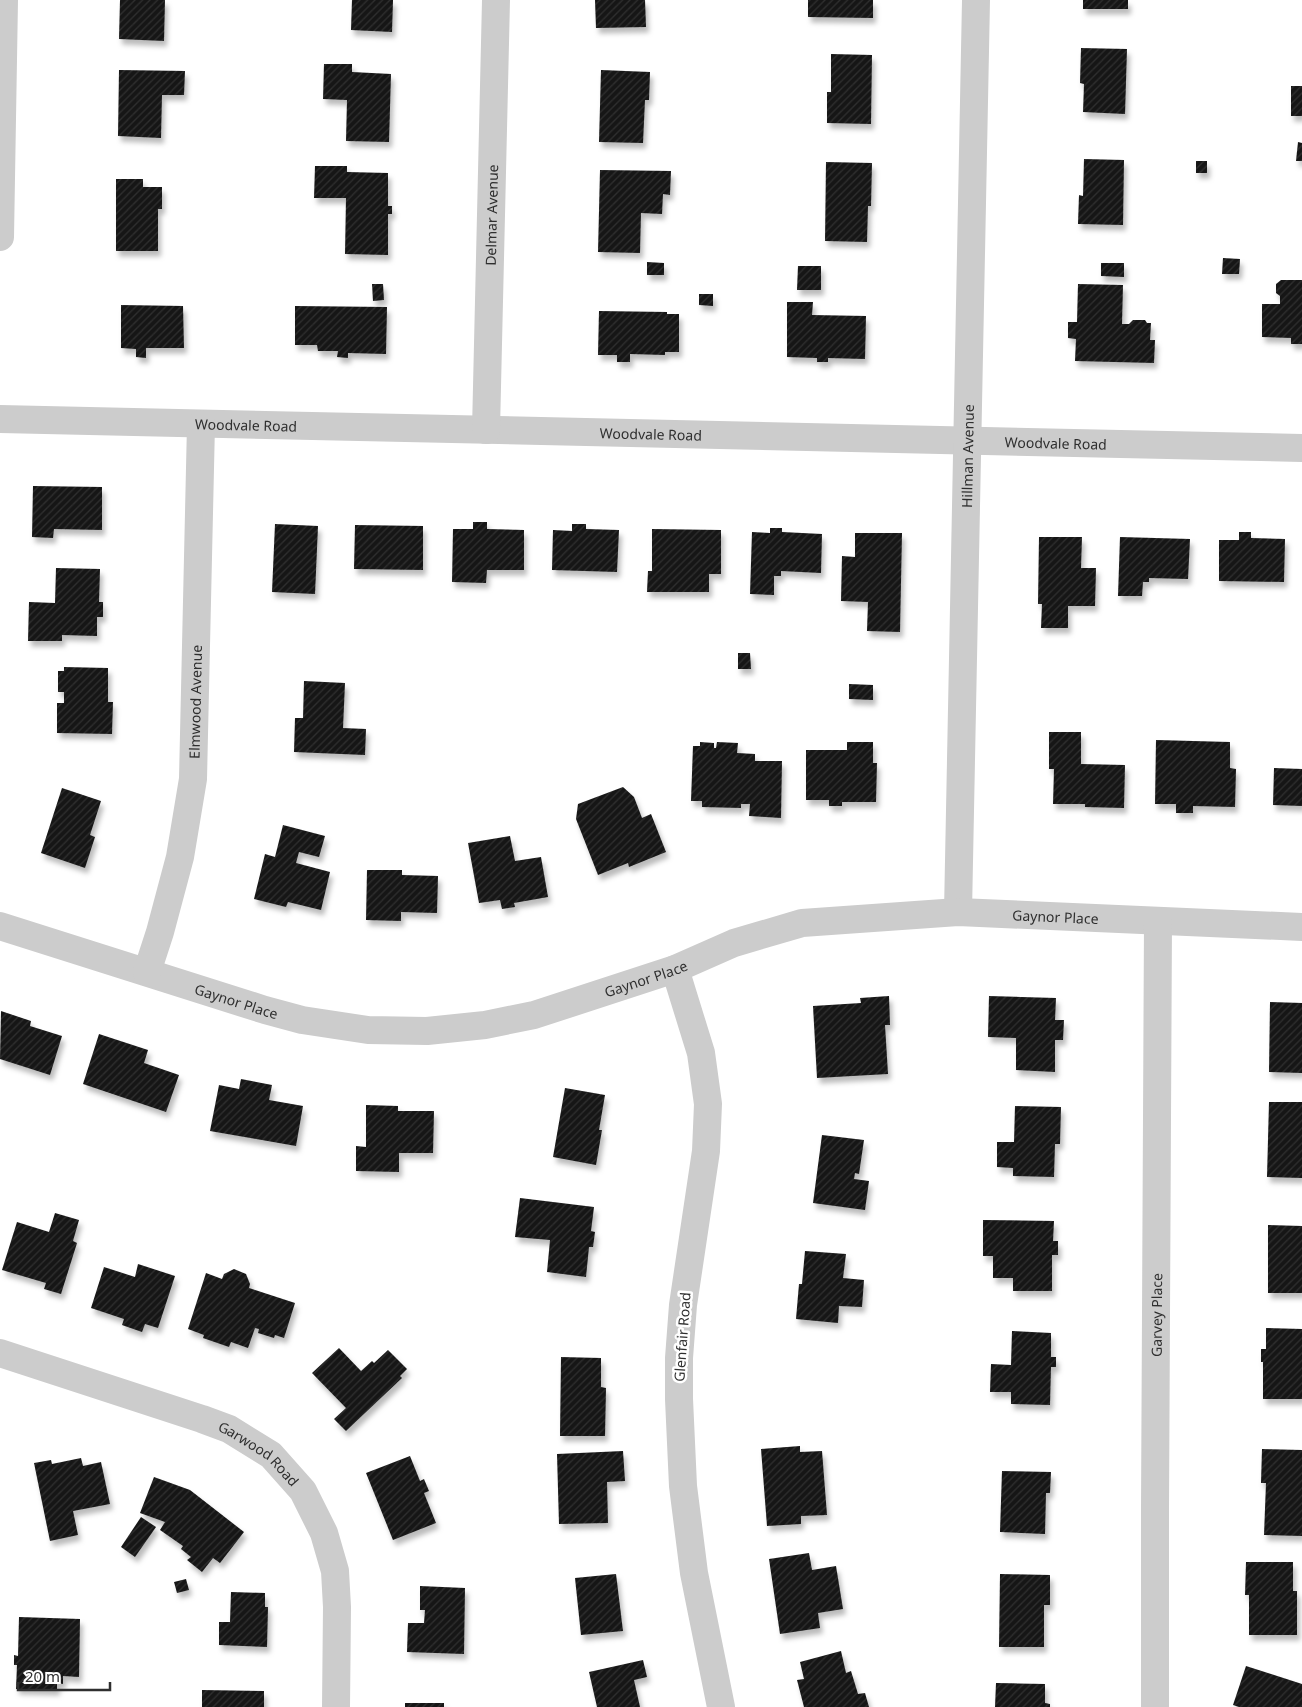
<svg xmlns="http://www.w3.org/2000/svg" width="1302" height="1707" viewBox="0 0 1302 1707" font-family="'Noto Sans',sans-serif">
	<defs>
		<pattern id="building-hatch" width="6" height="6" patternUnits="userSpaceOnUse" patternTransform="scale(1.25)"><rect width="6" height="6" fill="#161616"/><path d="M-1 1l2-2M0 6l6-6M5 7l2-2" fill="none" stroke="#303030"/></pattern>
		<filter id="shadow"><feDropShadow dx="3" dy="5.5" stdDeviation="2.5" flood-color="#0004"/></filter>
	</defs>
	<rect width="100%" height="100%" fill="#fff"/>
	<!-- building -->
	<g fill="url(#building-hatch)" filter="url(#shadow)">
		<polygon points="120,0 165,0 164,41 119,39"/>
		<polygon points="352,0 393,0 392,32 351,30"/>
		<polygon points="595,0 645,0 646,27 596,28"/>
		<polygon points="808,0 873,0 873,18 808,17"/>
		<rect x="1083" y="0" width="45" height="9"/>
		<polygon points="1081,48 1127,49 1125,114 1083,112 1084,84 1080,83"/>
		<polygon points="831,54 872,55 871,124 827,123 827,92 831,92"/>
		<polygon points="324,64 352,64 352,72 391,74 389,142 346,141 347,100 323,99"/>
		<polygon points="119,70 185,71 184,95 162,95 161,138 118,136"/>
		<polygon points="601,70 650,72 649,100 645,100 643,143 599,142"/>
		<rect x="1291" y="86" width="11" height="30"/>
		<polygon points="1298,142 1302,143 1302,161 1296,161"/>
		<polygon points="1084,159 1124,160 1123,225 1078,224 1079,195 1083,196"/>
		<rect x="1196" y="161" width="11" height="12"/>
		<polygon points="826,162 872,163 871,206 868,206 867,242 825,241"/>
		<polygon points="315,166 347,166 347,172 388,173 388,206 392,206 392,214 388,214 388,255 345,254 346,198 314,198"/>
		<polygon points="600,170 671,171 670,195 663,194 662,214 641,213 640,253 598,252"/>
		<polygon points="116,179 143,179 143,187 162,187 162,209 158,209 158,251 116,251"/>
		<polygon points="1223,258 1240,259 1239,274 1222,274"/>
		<polygon points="647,262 664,263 664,275 647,275"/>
		<polygon points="1101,263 1124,263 1124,277 1101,276"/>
		<polygon points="798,266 821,266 821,290 797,290"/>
		<polygon points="1281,280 1302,280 1302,344 1291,344 1291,338 1262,337 1262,304 1280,304 1280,296 1276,293 1276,284"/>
		<polygon points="372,284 383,284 384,300 373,301"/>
		<polygon points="1078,284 1123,285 1122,324 1129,324 1133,320 1145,320 1147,323 1151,323 1150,340 1155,340 1154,363 1075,361 1076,339 1068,338 1068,322 1077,322"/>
		<polygon points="699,294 713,294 713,306 699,305"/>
		<polygon points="787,302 813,302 812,315 866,316 865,359 828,358 828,362 817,362 817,358 787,357"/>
		<polygon points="121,305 183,306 184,348 146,348 146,358 136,357 136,349 121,348"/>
		<polygon points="295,306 387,307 386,354 348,353 348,358 337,357 338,351 318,351 317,345 295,345"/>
		<polygon points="599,311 667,312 667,314 679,314 679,352 665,352 665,355 630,354 630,362 617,362 617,355 598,355"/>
		<polygon points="33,486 102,487 102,530 54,529 53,538 32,537"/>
		<polygon points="473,522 487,522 487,529 524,530 524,570 487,570 486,583 452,582 453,529 473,529"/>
		<polygon points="275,524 318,526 315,594 272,592"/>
		<polygon points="572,524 586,524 586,529 619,530 617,572 552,570 553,530 572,531"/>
		<polygon points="355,525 423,526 423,570 354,569"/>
		<polygon points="770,528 782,528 782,532 822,534 821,573 781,571 781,576 774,576 774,595 750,594 752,532 770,533"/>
		<polygon points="652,529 721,530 721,574 709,574 709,592 647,592 648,571 652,571"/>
		<polygon points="1239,532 1251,532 1251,538 1285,539 1284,582 1219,581 1219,540 1239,540"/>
		<polygon points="855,533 902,533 900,632 867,631 868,602 841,601 842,556 855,557"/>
		<polygon points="1039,537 1082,537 1081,568 1096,568 1095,606 1068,606 1068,628 1041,628 1042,604 1038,604"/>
		<polygon points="1120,537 1190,539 1188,579 1149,578 1149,582 1143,582 1142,596 1118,596"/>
		<polygon points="56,568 100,569 99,602 103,602 103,617 97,617 97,636 62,635 62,641 28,641 29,602 55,603"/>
		<polygon points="738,653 750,653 751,669 738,669"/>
		<polygon points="64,667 108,668 108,702 113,702 112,734 57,733 57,703 64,703 64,692 58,692 58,671 64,671"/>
		<polygon points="304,681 345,683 343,728 366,729 365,755 294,752 295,718 303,718"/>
		<polygon points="849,684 873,685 873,700 849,699"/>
		<polygon points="1049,732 1081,732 1081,764 1125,765 1124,808 1085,807 1085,804 1053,804 1054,769 1049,769"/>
		<polygon points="1156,740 1230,742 1230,768 1236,769 1235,807 1193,806 1193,813 1176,813 1176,804 1155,804"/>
		<polygon points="700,742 714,743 714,748 716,748 717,742 738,743 737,753 755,754 755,761 782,761 781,818 749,816 750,804 741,804 741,808 702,807 702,801 691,801 693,746 700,746"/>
		<polygon points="847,742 873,742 873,763 877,763 876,802 842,802 842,806 829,806 829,800 806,800 806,750 847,750"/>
		<polygon points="1274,768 1302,769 1302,806 1273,805"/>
		<polygon points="623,787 634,797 642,818 651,814 666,852 629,867 628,863 598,875 576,819 578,804"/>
		<polygon points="62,788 101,801 90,835 95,837 85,868 41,853"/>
		<polygon points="283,825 325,836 319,857 299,852 296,863 330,872 321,910 288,902 286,907 254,899 265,854 275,857"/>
		<polygon points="510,836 515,861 541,857 548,897 514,903 515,907 502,909 500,900 479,903 468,843"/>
		<polygon points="367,870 402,870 402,875 438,876 437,913 401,912 401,921 366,920"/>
		<polygon points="889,996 890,1025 885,1025 888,1074 817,1078 813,1006 861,1003 860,998"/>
		<polygon points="989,996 1056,998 1055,1020 1064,1020 1063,1040 1055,1040 1055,1072 1016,1070 1016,1038 988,1037"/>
		<polygon points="1270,1002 1302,1003 1302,1073 1269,1072"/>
		<polygon points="1,1011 31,1021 30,1026 62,1036 50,1075 0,1059"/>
		<polygon points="99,1034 148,1050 144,1063 179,1075 166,1112 83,1084"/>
		<polygon points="241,1079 272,1085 269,1100 303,1106 296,1146 210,1131 219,1085 239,1089"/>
		<polygon points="565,1088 605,1095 599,1130 602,1130 596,1165 553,1157"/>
		<polygon points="1269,1102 1302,1102 1302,1178 1267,1177"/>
		<polygon points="366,1105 398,1106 398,1111 434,1111 433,1153 399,1153 399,1172 356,1171 356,1146 366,1147"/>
		<polygon points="1015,1106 1061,1107 1060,1144 1055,1144 1054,1177 1013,1176 1013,1168 997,1167 997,1142 1014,1142"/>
		<polygon points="822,1135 864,1140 859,1174 855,1173 854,1179 869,1181 865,1210 813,1203"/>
		<polygon points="520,1198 594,1207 591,1231 595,1232 593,1247 589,1247 586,1277 547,1272 550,1240 515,1237"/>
		<polygon points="55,1213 79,1220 73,1241 77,1243 61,1294 44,1289 46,1283 2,1270 17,1222 49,1232"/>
		<polygon points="983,1220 1054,1221 1053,1241 1058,1241 1058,1255 1052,1255 1052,1291 1013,1291 1013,1278 993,1278 993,1256 983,1256"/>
		<polygon points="1268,1225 1302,1226 1302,1293 1268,1293"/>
		<polygon points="805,1251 846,1254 843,1278 864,1280 862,1307 839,1306 838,1323 796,1319 799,1284 802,1284"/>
		<polygon points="138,1264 175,1276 158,1328 145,1324 142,1332 122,1325 124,1319 91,1308 104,1267 135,1277"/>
		<polygon points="234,1269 246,1274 250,1284 249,1288 295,1303 284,1338 275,1335 274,1338 258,1333 259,1329 255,1328 248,1348 231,1342 229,1347 203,1338 204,1335 188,1329 206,1273 222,1279 224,1274"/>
		<polygon points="1266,1328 1302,1329 1302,1399 1263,1399 1263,1362 1261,1362 1261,1349 1266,1349"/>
		<polygon points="1012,1331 1051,1333 1051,1357 1056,1357 1056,1367 1051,1367 1050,1405 1011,1404 1011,1392 990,1392 991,1364 1011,1365"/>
		<polygon points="339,1348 361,1371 372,1361 374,1363 388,1350 407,1369 400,1376 402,1378 346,1431 334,1419 346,1408 312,1373"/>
		<polygon points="561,1357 601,1358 601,1387 606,1388 605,1436 560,1436"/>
		<polygon points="800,1446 800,1452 822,1451 827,1515 801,1516 801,1524 767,1526 761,1449"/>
		<polygon points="1262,1449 1302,1450 1302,1536 1264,1535 1266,1483 1261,1483"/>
		<polygon points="623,1451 625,1481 607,1482 608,1523 559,1524 557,1454"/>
		<polygon points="410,1456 420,1481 424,1479 429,1491 424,1493 436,1523 393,1540 366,1473"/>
		<polygon points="81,1458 83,1466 101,1462 110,1504 73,1511 78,1535 50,1541 34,1463 51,1460 52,1464"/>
		<polygon points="1002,1471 1051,1472 1050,1493 1046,1493 1045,1534 1000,1532"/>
		<polygon points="154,1477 190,1490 244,1532 220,1563 213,1558 202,1572 187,1560 191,1557 181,1549 183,1546 160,1530 165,1522 140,1513"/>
		<polygon points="141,1517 156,1527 135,1557 121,1547"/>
		<polygon points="809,1553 812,1570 836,1566 843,1609 818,1613 820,1628 780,1634 769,1559"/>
		<polygon points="1246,1562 1293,1562 1293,1591 1297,1591 1297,1635 1249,1635 1249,1595 1245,1595"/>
		<polygon points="616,1574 623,1631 581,1635 575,1578"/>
		<polygon points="1000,1574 1050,1575 1050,1605 1044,1605 1044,1647 999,1647"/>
		<polygon points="186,1579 189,1590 177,1593 174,1582"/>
		<polygon points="420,1586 465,1588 464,1654 407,1652 408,1623 424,1623 425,1610 420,1610"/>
		<polygon points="231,1592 265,1593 265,1607 268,1607 267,1647 219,1645 219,1622 230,1622"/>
		<polygon points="19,1617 80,1619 79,1677 63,1676 63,1684 57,1683 57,1690 16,1689 17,1665 14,1665 14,1655 18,1656"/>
		<polygon points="841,1651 846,1673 851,1671 858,1694 865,1693 869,1707 804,1707 797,1680 804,1679 800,1662"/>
		<polygon points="643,1660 647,1677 634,1680 640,1707 597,1707 589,1672"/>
		<polygon points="1246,1666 1302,1684 1302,1707 1239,1707 1233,1705"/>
		<polygon points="996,1683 1045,1684 1045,1703 1050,1704 1050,1707 995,1707"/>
		<polygon points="202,1690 264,1691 264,1707 202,1707"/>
		<rect x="405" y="1703" width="39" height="4"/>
	</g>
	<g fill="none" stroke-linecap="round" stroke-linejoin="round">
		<!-- minor -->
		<g stroke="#ccc" stroke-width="28">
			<polyline points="0,237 4,0"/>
			<path id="s1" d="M0,419L1302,448"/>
			<path id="s2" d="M486,430L496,0"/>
			<path id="s3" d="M958,912L976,0"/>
			<path id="s4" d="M0,926L265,1010L302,1020L368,1030L427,1031L485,1025L534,1015L675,969L734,943L802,923L958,912L1302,927"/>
			<polyline points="675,969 701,1053 708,1104 706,1151 683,1305 679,1358 679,1399 683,1486 694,1573 721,1707"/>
			<path id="s5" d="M147,972L160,932L180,857L193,779L201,424"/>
			<path id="s6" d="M0,1353L202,1419L229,1429L271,1455L303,1491L324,1533L335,1571L337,1607L336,1707"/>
			<path id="s7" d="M1155,1707V1510L1158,922"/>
		</g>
	</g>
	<g text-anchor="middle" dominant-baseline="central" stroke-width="5" stroke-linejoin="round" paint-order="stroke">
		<!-- street labels -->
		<g font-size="14" fill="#2f2f2f" stroke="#fff">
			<text stroke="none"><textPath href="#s2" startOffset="215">Delmar Avenue</textPath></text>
			<text stroke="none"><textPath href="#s1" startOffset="246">Woodvale Road</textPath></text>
			<text stroke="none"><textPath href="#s1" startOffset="651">Woodvale Road</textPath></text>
			<text stroke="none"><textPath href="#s1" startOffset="1056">Woodvale Road</textPath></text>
			<text stroke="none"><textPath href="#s3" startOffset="456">Hillman Avenue</textPath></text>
			<text stroke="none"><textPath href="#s5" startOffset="276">Elmwood Avenue</textPath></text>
			<text stroke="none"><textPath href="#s4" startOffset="1088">Gaynor Place</textPath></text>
			<text stroke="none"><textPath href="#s4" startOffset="668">Gaynor Place</textPath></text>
			<text stroke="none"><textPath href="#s4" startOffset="248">Gaynor Place</textPath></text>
			<text stroke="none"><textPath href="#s7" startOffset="392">Garvey Place</textPath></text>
			<text transform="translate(682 1337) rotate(-86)">Glenfair Road</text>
			<text stroke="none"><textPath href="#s6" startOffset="280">Garwood Road</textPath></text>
		</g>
	</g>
	<!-- scale -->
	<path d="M18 1682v8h92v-8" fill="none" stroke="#2f2f2f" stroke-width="2.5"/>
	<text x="25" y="1682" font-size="15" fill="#2f2f2f" stroke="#ffffff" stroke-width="4" paint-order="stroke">20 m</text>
</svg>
